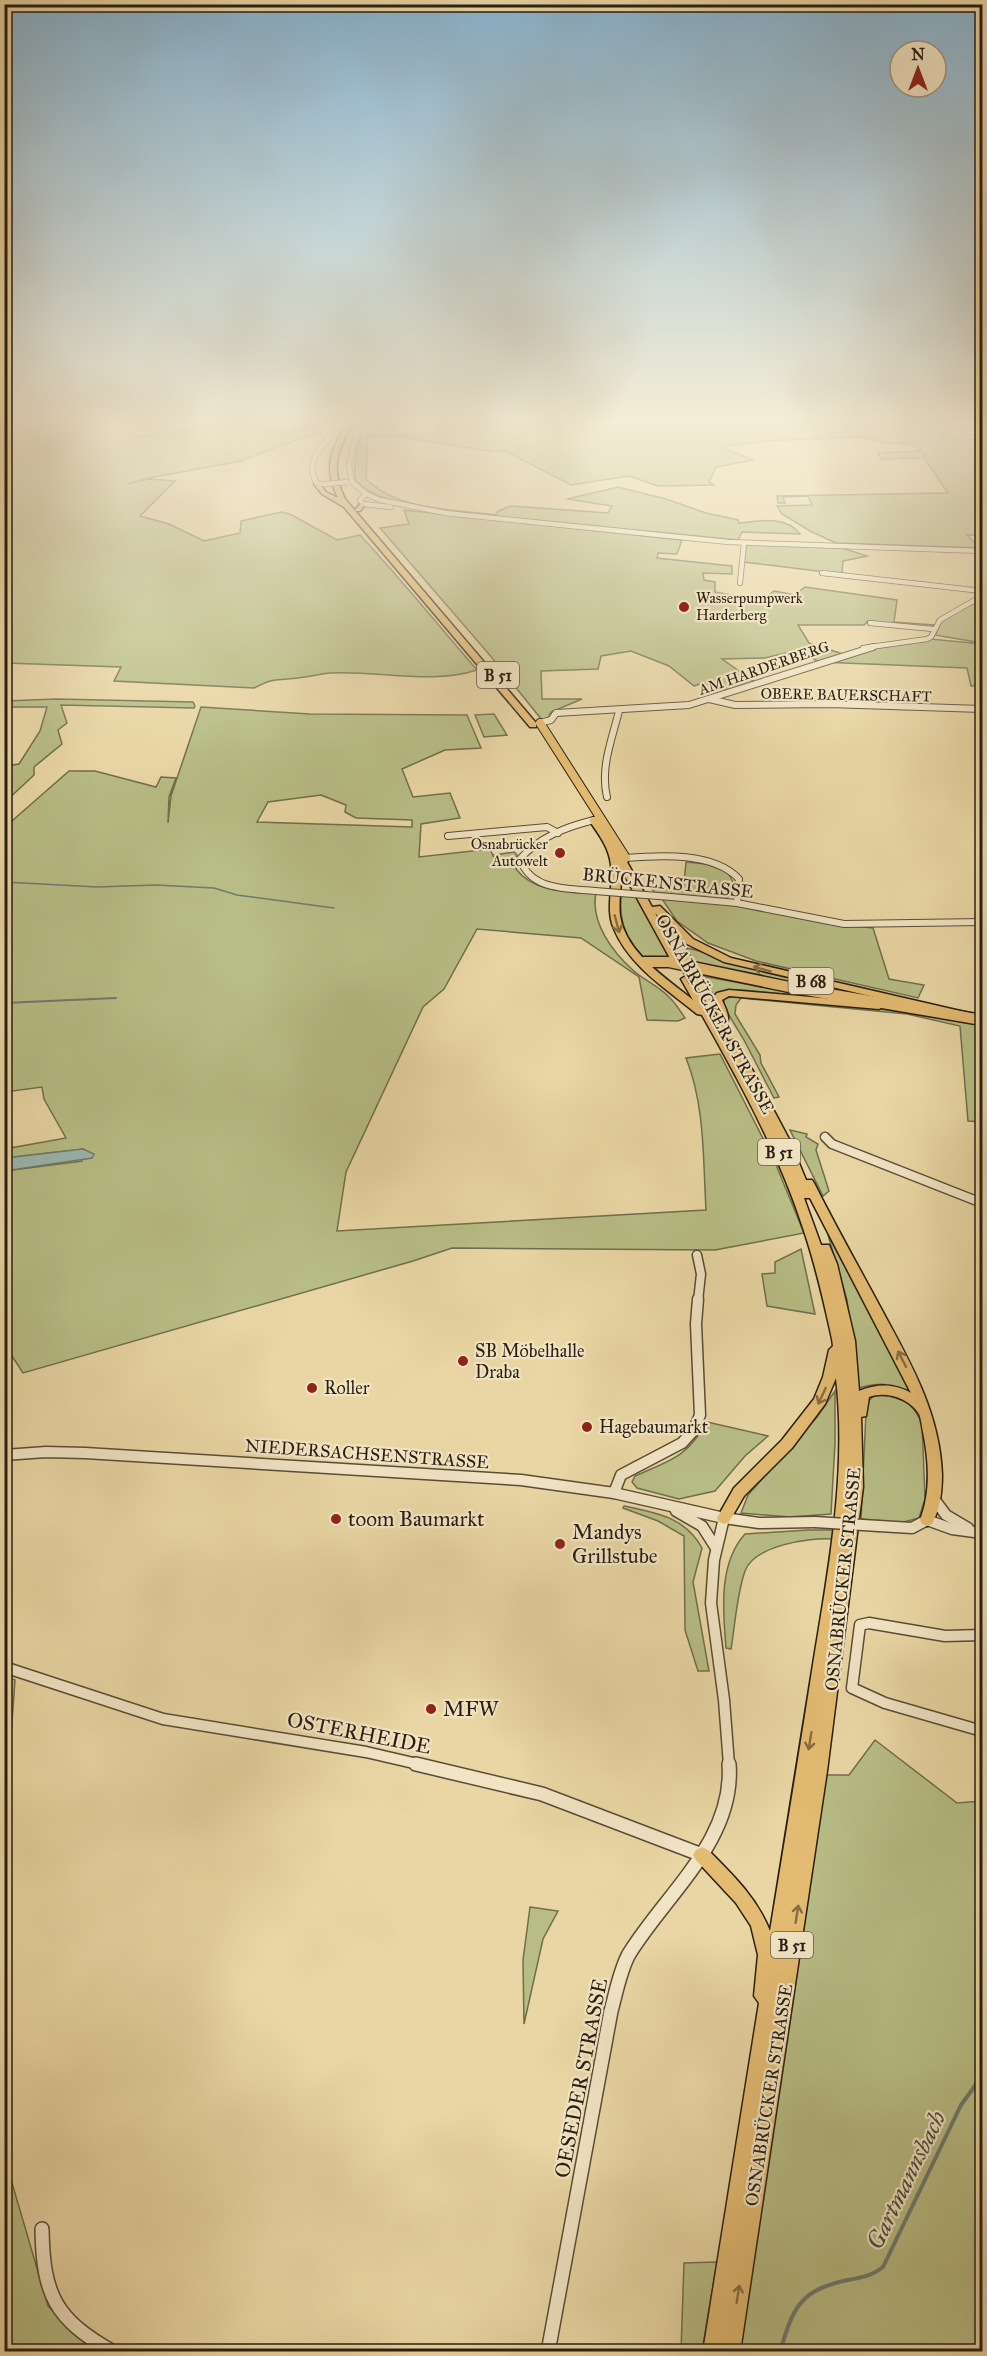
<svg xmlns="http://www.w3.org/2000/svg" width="987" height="2356" viewBox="0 0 987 2356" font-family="'IM FELL Great Primer',serif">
	<rect width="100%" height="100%" fill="#e9d6a4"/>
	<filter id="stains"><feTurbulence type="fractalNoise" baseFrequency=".00333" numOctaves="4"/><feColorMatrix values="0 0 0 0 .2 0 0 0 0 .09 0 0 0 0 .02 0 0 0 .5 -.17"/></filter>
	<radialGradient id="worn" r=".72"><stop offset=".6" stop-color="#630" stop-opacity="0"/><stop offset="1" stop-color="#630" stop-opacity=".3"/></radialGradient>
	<!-- green -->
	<g fill="#b8bd85" stroke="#706e4c" stroke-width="1.5" fill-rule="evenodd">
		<path d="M93,422H123L136,437L236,422H251L269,433L320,427L318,422H339L332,433L312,434L241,461L149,478L128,484L149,479L175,481L140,516L169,524L204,541L240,533L241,521L281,512L290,514L337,540L360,535C401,579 438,625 477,670C431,685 378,670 330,673C320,674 309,677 298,678C278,680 273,678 254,688L114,681L121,667L5,663V438L27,432L29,428Z"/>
		<path d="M377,422H912L964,441L982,438V535H967L980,548L836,543L810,531L782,514L777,506L812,505L808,496L783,497L785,503H778L777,496L948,493L924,458L926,453L923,458L881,459L878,453L922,451L910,444L887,443L860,437L765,441L721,447L753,460L716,467L709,482L714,485L658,486L629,476L571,485L507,452L482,450L401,437H368L366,479C399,511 452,509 495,515L498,511L511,506L608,513L612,506L567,499L618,487L666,499L706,513L738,520L739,523C759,521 786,515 800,534L742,532L738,540L442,511C411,505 378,503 355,480V460L361,436L362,433L377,431Z"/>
		<polygon points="404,510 682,540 677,554 658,553 657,558 732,566 732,574 703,573 704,580 715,582 715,592 762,601 774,591 795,595 805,587 897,600 894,622 935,625 931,627 890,625 868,621 864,625 798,625 809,643 843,654 930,639 982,644 982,686 971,686 967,668 819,662 798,650 765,658 722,659 756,683 728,690 704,683 694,686 669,666 631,651 601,656 598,669 541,671 542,699 582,699 551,712 548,718 542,720 488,653 380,528 409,524"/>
		<polygon points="750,544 842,548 867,556 843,561 842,574 744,562 746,546"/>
		<polygon points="982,598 982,643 935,635 942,620"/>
		<polygon points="56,699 193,702 195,706 194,708 61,705 67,723 58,730 62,744 34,767 34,775 5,802 5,766 19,764 40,731 47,707 5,707 5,701"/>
		<path d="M201,707L310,714L467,715L481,748L445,750L402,769L413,797L450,793L460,818L421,824L419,857L490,849L495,860L494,855L514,852L517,855L516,869C534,893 568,891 596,893C590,922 613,953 634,971C644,980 658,986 668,996C675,1002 680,1011 685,1018L678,1021L647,1020L639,977L581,938L477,929L444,989L423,1007L346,1172L337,1231L706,1210C703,1159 705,1105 686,1058L720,1054L774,1160L804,1233L715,1250L452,1248L413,1261L23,1373L10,1353L5,1354V1171L82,1161L83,1149L5,1158V1149L66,1138L44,1099L42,1087L5,1092V827L69,771H95L156,787L161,777L176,778L169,797L168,823L171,796ZM321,795L346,805L345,812L356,818L412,820V827L257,822L268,802Z"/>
		<polygon points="494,714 507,735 484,737 475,715"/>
		<polygon points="686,862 706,864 727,871 736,887 734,894 722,899 655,893 650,886 681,889 684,884"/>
		<path d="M621,895L637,897L670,958L660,957L645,959C626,940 619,923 621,895Z"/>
		<polygon points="662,899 734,905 815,921 873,928 889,979 924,985 918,998 756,961 708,943 677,921"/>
		<path d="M686,948C704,950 720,961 738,965C782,977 828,987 873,997L872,999L696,966Z"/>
		<polygon points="701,976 834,999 743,990 731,990 715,997"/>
		<polygon points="733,996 875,1008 982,1025 982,1122 968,1121 960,1026 907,1014 741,998 736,1005 735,1014 760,1055 761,1063 779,1097 774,1098 744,1040 724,1007 724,999"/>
		<polygon points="790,1130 807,1134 806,1137 818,1144 816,1150 829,1191 823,1196"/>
		<path d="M828,1235L913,1394C895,1383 879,1382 859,1388L847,1300Z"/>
		<polygon points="801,1249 815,1314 767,1306 762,1274 775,1273 775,1262"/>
		<polygon points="835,1391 835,1443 831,1514 790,1517 741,1513 748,1495 817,1417"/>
		<polygon points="875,1394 895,1394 909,1402 922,1422 925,1499 919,1518 900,1523 861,1519 866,1413 868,1402"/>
		<path d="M707,1422L768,1436L745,1456L715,1491L679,1499L637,1488L632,1482L635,1476C671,1460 686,1458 707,1422Z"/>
		<path d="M624,1506C657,1513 685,1517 702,1548L693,1582L709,1671H698L685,1630L684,1536L658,1521L623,1508Z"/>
		<path d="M808,1530H833L832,1539C809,1537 754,1546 745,1571C737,1593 735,1625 731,1649L726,1648C723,1611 718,1564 745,1534Z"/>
		<polygon points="4,1676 15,1680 8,1778 4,1778"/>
		<polygon points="875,1740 957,1803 982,1801 982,2351 740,2352 826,1775 849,1775"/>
		<polygon points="530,1907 558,1911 543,1939 524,2024 523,1960"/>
		<polygon points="4,2174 10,2176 48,2306 89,2344 104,2351 5,2351"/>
		<polygon points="717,2262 702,2351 681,2351 684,2263"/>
	</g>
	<!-- water -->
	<polygon fill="#9bb7b0" stroke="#6d7a71" stroke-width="1.5" points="83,1149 94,1154 92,1158 5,1171 5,1158"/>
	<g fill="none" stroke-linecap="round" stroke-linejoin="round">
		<!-- stream-far2 -->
		<polyline stroke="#6d7a71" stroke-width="1.5" points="4,882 97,887 156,885 214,888 237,895 334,908"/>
		<!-- stream-far1 -->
		<polyline stroke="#6d7a71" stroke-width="2" points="4,1003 116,998"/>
		<!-- stream -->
		<path stroke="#6d7a71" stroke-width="4" d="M780,2352C793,2307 800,2290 848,2280C862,2277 872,2276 883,2267L961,2105L982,2076"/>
		<!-- minor-far4 casing -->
		<g stroke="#594c36" stroke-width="6">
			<g id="minor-far4">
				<path d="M322,422L324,434L332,435C318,450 305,464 317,484H326"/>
				<polyline points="947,422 982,437"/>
				<polyline points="325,431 333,429 341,422"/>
				<polyline points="437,431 357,432 349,465 352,482 366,494 380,500 445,513 728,542 982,551"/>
				<polyline points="366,494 360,500 363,504 391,507"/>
				<polyline points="822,573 982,591"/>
				<polyline points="740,583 744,543"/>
				<polyline points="870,623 933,629"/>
				<polyline points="863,648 927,639 931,637 940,620 982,596"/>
			</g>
		</g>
		<!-- minor-far3 casing -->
		<g stroke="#594c36" stroke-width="8">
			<g id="minor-far3">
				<polyline points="709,699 735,705 829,704 982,709"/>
				<polyline points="540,723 551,720 556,713 689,705 873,647"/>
				<path d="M607,797C600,768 612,739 619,711"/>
				<path d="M594,820C566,827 539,837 520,859C531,891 567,888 595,891"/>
				<polyline points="448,836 547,827 558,833"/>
				<path d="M626,858C661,855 714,852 739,879L737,903"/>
				<polyline points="671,897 737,903 844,924 982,922"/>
			</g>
		</g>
		<!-- minor-far2 casing -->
		<g stroke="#594c36" stroke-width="11">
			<g id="minor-far2">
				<polyline points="825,1137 832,1144 982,1203"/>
				<polyline points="697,1255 701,1274 698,1301"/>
			</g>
		</g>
		<!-- minor-far1 casing -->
		<g stroke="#594c36" stroke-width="13">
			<g id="minor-far1">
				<polyline points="4,1455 46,1452 85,1453 521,1480 614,1493 724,1518 759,1523 815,1522"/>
				<polyline points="614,1493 621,1475 682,1443 693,1431 700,1415 696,1324 698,1299"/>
				<polyline points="934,1499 946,1515 968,1528"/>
				<polyline points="676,1511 702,1526 716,1548"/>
				<polyline points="724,1518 714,1560 711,1603 724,1700 729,1765"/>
				<polyline points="879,1526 912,1528 927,1520 952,1529 982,1533"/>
				<polyline points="982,1635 945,1636 869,1623 860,1625 852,1688 885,1703 982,1731"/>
				<polyline points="4,1667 163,1719 366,1752 422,1765"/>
			</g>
		</g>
		<!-- minor casing -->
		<g stroke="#594c36" stroke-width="16">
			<g id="minor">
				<polyline points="416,1764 542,1794 702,1855"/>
				<path d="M42,2229C43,2295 55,2319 113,2352"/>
				<path d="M548,2352L611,2011C616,1993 620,1970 629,1954C665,1895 735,1840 729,1764"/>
			</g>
		</g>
		<!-- major-far1 casing -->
		<g stroke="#291e12" stroke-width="10">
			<polyline id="major-far1" points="540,723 626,858"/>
		</g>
		<!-- major casing -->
		<g stroke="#291e12" stroke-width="13">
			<polyline id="major" points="644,962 669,962 794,988 982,1020"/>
		</g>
		<!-- highway casing -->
		<g stroke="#291e12" stroke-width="3">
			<g id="highway">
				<path d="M347,422H353C337,452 330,467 345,499L536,723V727H530L344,507L322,494L314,484L319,483L326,492L338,498C323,467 331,450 347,422Z"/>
				<polygon points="361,503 366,504 360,511 356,511 355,510"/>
				<path d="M594,817L597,818L627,862L652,907L660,906L693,939L731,958L982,1016V1022L724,962L685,943L655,913L680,958L679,960H671L621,869C622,885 618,901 620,916C626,953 666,978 693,1000L681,979L686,976L690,977L717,1023L718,1016L711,1000L717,993L729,990L879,1003L884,1006L879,1009L729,996L722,1000C726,1010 731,1017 726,1027L720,1028L728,1042L733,1040L738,1043L790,1141L806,1180H812L814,1183C834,1223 856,1262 877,1301C907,1357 940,1410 942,1475C942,1492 940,1509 932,1524L927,1526L922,1524L920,1520C931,1492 929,1461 923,1432C922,1427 921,1418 919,1414C909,1398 886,1391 869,1397L866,1416L861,1417L863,1487L827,1771L740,2352H703L759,2003L754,1996L758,1955L751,1926L736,1903L696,1860L693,1855L696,1850L702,1847L708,1850C733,1875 757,1898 770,1931C785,1840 800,1749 814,1658C829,1566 847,1471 836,1378L825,1404L792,1448L744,1496L729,1522L724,1524L719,1522L717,1518L734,1488L782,1440L814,1399L823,1377L829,1350L833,1346L832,1339C824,1302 816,1267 804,1231C780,1156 741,1084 702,1015L697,1014C668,990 629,966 614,929C605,909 614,886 611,865C609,847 599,835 589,820ZM804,1198H810L911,1393C893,1383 877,1384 859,1391L855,1341L837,1264L829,1245H821Z"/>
			</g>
		</g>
		<!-- minor-far4 -->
		<use href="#minor-far4" stroke="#f1e4c4" stroke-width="4.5"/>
		<!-- minor-far3 -->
		<use href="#minor-far3" stroke="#f1e4c4" stroke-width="6"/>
		<!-- minor-far2 -->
		<use href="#minor-far2" stroke="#f1e4c4" stroke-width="8"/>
		<!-- minor-far1 -->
		<use href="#minor-far1" stroke="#f1e4c4" stroke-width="10"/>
		<!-- minor -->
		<use href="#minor" stroke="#f1e4c4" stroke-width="13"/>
		<!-- major-far1 -->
		<use href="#major-far1" stroke="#e4bb72" stroke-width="8"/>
		<!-- major -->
		<use href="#major" stroke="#e4bb72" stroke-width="10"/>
		<!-- highway -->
		<use href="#highway" fill="#e4bb72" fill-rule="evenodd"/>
		<!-- minor-bridge-far2 casing -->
		<g stroke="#594c36" stroke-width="6" stroke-linecap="butt">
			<polyline id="minor-bridge-far2" points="326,484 347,482"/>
		</g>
		<!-- minor-bridge-far1 casing -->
		<g stroke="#594c36" stroke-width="8" stroke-linecap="butt">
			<polyline id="minor-bridge-far1" points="595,891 671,897"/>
		</g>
		<!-- minor-bridge casing -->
		<g stroke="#594c36" stroke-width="13" stroke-linecap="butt">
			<polyline id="minor-bridge" points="815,1522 879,1526"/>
		</g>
		<!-- highway-bridge casing -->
		<g stroke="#291e12" stroke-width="14" stroke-linecap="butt">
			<polyline id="highway-bridge" points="684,960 695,981"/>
		</g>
		<!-- minor-bridge-far2 -->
		<use href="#minor-bridge-far2" stroke="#f1e4c4" stroke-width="4.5"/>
		<!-- minor-bridge-far1 -->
		<use href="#minor-bridge-far1" stroke="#f1e4c4" stroke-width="6"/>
		<!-- minor-bridge -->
		<use href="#minor-bridge" stroke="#f1e4c4" stroke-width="10"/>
		<!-- highway-bridge -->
		<use href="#highway-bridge" stroke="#e4bb72" stroke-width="11"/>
	</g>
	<!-- one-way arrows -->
	<defs><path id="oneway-shaft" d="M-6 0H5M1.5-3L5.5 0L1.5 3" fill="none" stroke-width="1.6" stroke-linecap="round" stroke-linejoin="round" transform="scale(1.5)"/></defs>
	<g stroke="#866c42">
		<use href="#oneway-shaft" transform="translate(617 924) rotate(75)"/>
		<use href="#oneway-shaft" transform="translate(762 969) rotate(-165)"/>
		<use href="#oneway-shaft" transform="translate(902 1359) rotate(-117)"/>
		<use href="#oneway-shaft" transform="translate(822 1396) rotate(115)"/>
		<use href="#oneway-shaft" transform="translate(810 1741) rotate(99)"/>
		<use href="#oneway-shaft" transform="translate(797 1914) rotate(-81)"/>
		<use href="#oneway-shaft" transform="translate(738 2294) rotate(-81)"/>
	</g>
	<!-- sky -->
	<linearGradient id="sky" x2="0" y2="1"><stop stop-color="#89b5d2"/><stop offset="0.56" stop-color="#f5edd6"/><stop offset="1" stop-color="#f5edd6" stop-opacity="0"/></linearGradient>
	<rect width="987" height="752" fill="url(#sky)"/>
	<!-- markers -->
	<g fill="#8f2418" stroke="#f1e4c4" stroke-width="2">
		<circle cx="684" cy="607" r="6"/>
		<circle cx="560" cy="853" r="6"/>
		<circle cx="463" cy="1361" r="6"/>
		<circle cx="312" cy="1388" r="6"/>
		<circle cx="587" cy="1427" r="6"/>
		<circle cx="336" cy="1519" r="6"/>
		<circle cx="560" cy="1544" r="6"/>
		<circle cx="431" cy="1709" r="6"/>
	</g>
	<g text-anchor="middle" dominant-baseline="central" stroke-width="4.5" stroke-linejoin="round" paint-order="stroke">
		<!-- far-poi labels -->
		<g font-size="15" fill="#291e12" stroke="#f1e4c4" text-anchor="start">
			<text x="696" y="598">Wasserpumpwerk<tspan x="696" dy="17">Harderberg</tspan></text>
			<text x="548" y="844" text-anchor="end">Osnabrücker<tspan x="548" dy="17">Autowelt</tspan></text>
		</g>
		<!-- far-street labels -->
		<g font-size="15" fill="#291e12" stroke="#f1e4c4">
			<text transform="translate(764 668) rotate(-19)">AM HARDERBERG</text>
			<text transform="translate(846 695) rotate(1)">OBERE BAUERSCHAFT</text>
		</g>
		<!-- shield labels -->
		<g fill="#f1e4c4" stroke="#655947" stroke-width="1.5">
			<rect x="477" y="662" width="42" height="26" rx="4.5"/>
			<rect x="788.5" y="968" width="45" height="26" rx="4.5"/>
			<rect x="758" y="1139" width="42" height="26" rx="4.5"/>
			<rect x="771" y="1932" width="42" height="26" rx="4.5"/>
		</g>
		<g font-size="16" font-weight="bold" fill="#291e12">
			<text x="498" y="675">B 51</text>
			<text x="811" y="981">B 68</text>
			<text x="779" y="1152">B 51</text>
			<text x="792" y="1945">B 51</text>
		</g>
		<!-- street labels -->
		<g font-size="18" fill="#291e12" stroke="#f1e4c4">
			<text transform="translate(668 883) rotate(6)">BRÜCKENSTRASSE</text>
			<text transform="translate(715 1014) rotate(61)">OSNABRÜCKER STRASSE</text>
			<text transform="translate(367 1454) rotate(4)">NIEDERSACHSENSTRASSE</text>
			<text transform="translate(843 1579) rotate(-84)">OSNABRÜCKER STRASSE</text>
			<text transform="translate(769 2095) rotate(-81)">OSNABRÜCKER STRASSE</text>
		</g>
		<!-- poi labels -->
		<g font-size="18" fill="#291e12" stroke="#f1e4c4" text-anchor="start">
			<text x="475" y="1351">SB Möbelhalle<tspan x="475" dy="21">Draba</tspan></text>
			<text x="324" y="1388">Roller</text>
			<text x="599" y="1427">Hagebaumarkt</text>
		</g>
		<!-- near-poi labels -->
		<g font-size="21" fill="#291e12" stroke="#f1e4c4" text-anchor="start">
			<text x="348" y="1519">toom Baumarkt</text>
			<text x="572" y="1532">Mandys<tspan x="572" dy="24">Grillstube</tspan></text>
			<text x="443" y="1709">MFW</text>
		</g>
		<!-- near-street labels -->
		<g font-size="21" fill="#291e12" stroke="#f1e4c4">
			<text transform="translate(359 1733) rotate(11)">OSTERHEIDE</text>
			<text transform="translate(581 2078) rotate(-79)">OESEDER STRASSE</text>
		</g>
		<!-- near-water labels -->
		<g font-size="24" font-style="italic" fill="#4b4c41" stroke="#f1e4c4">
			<text transform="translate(906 2180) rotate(-64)">Gartmannsbach</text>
		</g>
	</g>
	<!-- margin -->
	<rect width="987" height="2356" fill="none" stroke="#e9d6a4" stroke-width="24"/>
	<rect x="6" y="6" width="975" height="2344" fill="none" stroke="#291e12" stroke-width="3"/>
	<rect x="12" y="12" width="963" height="2332" fill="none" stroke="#291e12" stroke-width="1.5"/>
	<!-- north arrow -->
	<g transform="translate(918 69)"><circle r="28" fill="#f1e4c4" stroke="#a1957d" stroke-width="1.5"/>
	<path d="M0-4.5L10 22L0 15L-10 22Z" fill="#8f2418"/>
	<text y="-9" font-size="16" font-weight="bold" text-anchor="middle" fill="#291e12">N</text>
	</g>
	<rect width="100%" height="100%" filter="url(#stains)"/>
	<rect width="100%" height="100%" fill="url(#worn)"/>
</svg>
